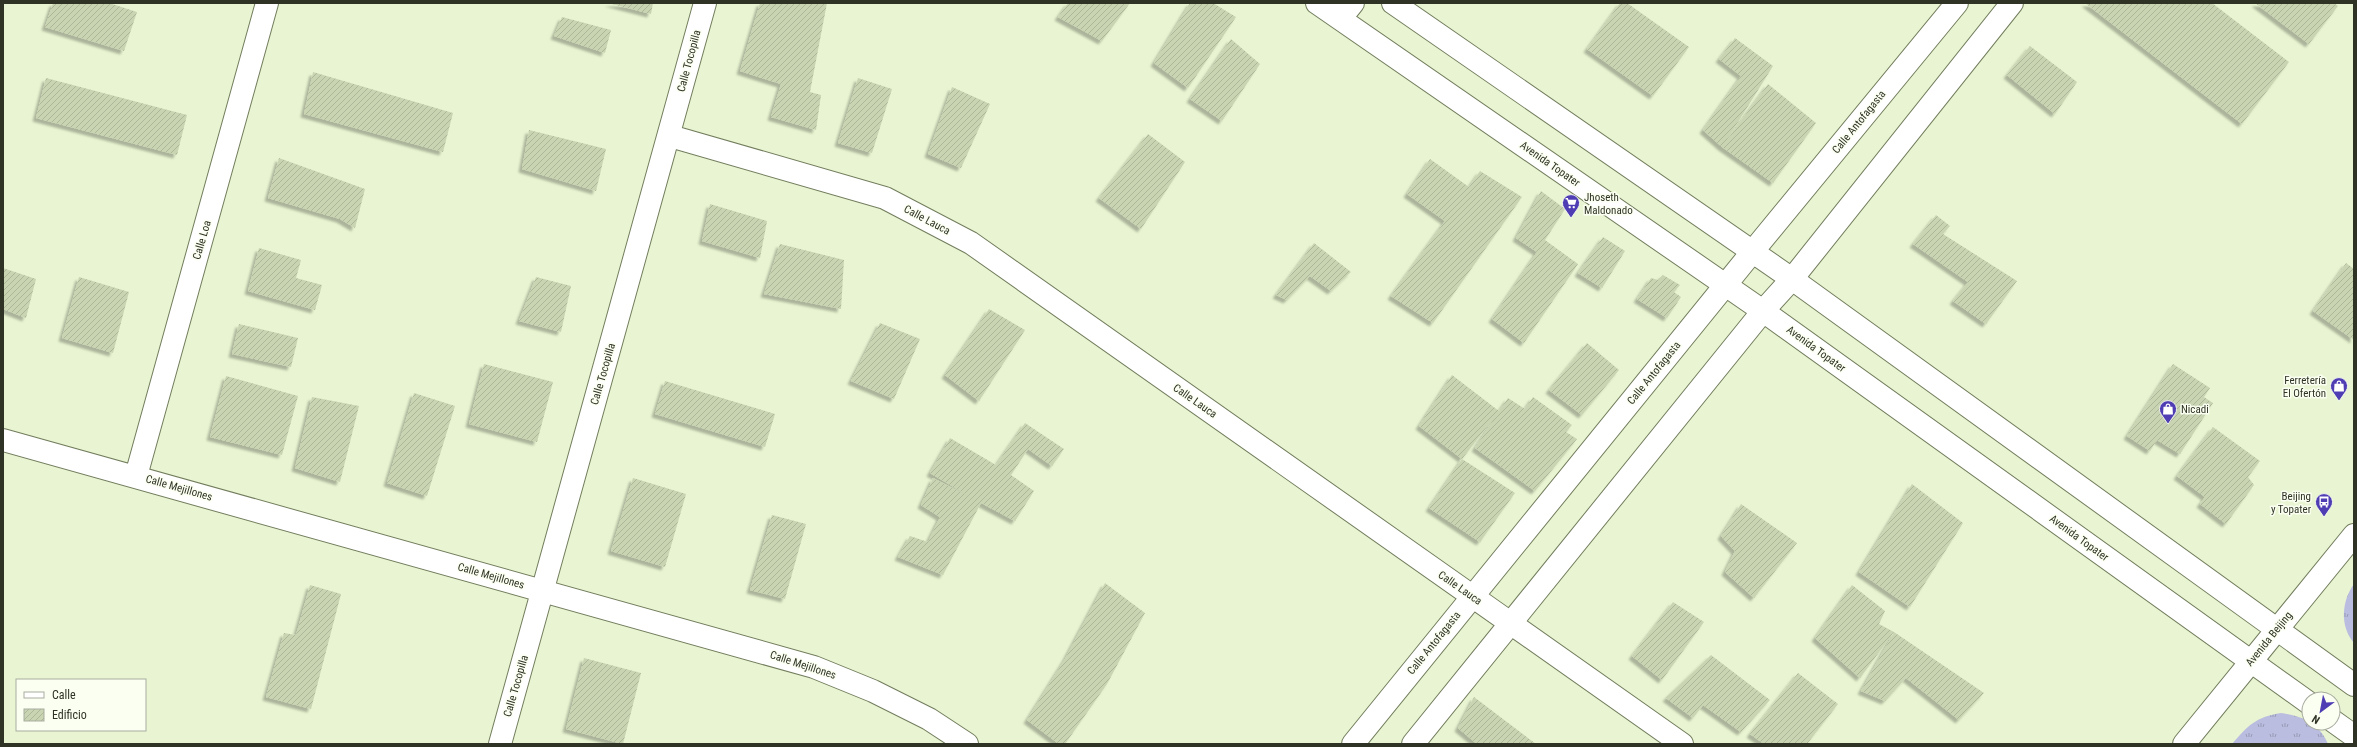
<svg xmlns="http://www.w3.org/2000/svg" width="2357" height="747" viewBox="0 0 2357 747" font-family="'Roboto Condensed',sans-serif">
	<defs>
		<pattern id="grass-tufts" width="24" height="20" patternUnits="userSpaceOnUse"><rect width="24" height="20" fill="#bbbde0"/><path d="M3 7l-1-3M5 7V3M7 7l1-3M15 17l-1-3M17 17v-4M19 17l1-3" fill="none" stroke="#989ab5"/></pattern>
		<pattern id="building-hatch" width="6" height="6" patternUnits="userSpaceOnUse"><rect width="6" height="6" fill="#c9d4b2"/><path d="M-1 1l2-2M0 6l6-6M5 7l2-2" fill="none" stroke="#adb699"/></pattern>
		<filter id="shadow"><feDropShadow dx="-3.5" dy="3.5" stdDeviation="1" flood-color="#0004"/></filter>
	</defs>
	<rect width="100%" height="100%" fill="#e9f5d2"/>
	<!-- grass -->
	<g fill="url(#grass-tufts)">
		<path d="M2354,584V643C2339,626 2342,600 2354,584Z"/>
		<path d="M2281,713C2302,716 2319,723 2328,744H2232C2248,725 2256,717 2281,713Z"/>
	</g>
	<!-- building -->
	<g fill="url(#building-hatch)" filter="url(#shadow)">
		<polygon points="53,3 109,3 137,12 124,51 45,27"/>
		<polygon points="608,3 653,3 651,14"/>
		<polygon points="760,3 827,3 810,92 821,95 816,130 771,117 781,84 740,71"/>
		<polygon points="1068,3 1130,3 1102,41 1058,17"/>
		<polygon points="1190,3 1213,3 1236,17 1188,88 1154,63"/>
		<polygon points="1620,3 1627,3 1689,47 1653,96 1587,49"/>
		<polygon points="2085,3 2212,3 2289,62 2242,124"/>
		<polygon points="2255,3 2334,3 2338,6 2309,44"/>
		<polygon points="562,17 611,30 605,53 554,36"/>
		<polygon points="1735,38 1773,66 1725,143 1768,84 1816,123 1773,183 1722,147 1703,130 1741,76 1719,59"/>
		<polygon points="1231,39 1260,64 1222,121 1190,99"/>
		<polygon points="2030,46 2077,82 2055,114 2007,75"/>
		<polygon points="313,72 453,113 443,152 304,114"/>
		<polygon points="46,78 187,115 177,155 36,118"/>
		<polygon points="858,78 892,89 872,153 838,143"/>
		<polygon points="952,87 990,104 961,168 928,154"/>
		<polygon points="529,130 606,149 596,191 522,169"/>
		<polygon points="1148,134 1185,162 1141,229 1099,198"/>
		<polygon points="279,158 365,189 355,228 340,219 268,198"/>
		<polygon points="1430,159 1469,187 1480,171 1522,197 1433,323 1391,296 1445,221 1407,194"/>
		<polygon points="1541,191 1565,209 1545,240 1578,264 1524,343 1492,319 1537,252 1516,238"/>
		<polygon points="710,204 767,221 760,258 702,241"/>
		<polygon points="1936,215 1950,226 1943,234 2017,281 1986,324 1953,301 1968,282 1913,244"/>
		<polygon points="1603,237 1625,251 1602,288 1578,273"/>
		<polygon points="1314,243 1351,272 1331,291 1310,276 1287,300 1276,295"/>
		<polygon points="780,244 844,260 841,309 764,294"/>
		<polygon points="259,248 301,260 296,278 322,285 315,310 248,291"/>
		<polygon points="2346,263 2354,269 2354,340 2313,311"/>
		<polygon points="3,268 36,279 26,318 3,309"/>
		<polygon points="1663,275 1680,285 1674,292 1681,297 1667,318 1637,299 1651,278 1658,280"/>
		<polygon points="79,277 129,292 113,353 62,338"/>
		<polygon points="536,277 571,286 561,332 519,321"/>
		<polygon points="989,309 1025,330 979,401 945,375"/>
		<polygon points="880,323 920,339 894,399 851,381"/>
		<polygon points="239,324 298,338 291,367 232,354"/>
		<polygon points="1587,343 1619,370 1582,415 1549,390"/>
		<polygon points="484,364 553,382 537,442 469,424"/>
		<polygon points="2173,364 2210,388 2204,397 2213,403 2180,454 2157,440 2150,451 2127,436"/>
		<polygon points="1452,375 1499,411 1508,398 1525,409 1533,397 1572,425 1566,432 1577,439 1535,491 1475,448 1497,414 1462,459 1419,426"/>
		<polygon points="226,376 298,396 282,455 210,437"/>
		<polygon points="665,381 775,414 765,447 655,414"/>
		<polygon points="414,393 455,406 427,496 387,483"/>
		<polygon points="312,397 359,406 340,482 295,468"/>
		<polygon points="1025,423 1064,449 1052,466 1028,449 1011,475 1034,491 1015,521 981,503 943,575 898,557 910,536 928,542 940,517 921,505 933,478 972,498 930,473 950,438 996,465"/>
		<polygon points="2213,427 2260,461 2248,477 2254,485 2226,524 2200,504 2205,497 2177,476"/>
		<polygon points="1462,459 1515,493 1480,542 1429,508"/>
		<polygon points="633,478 686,494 665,567 611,551"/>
		<polygon points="1912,484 1963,523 1910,607 1859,572"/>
		<polygon points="1741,504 1797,543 1754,598 1725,572 1735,551 1721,536"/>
		<polygon points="772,515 806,524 785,599 750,590"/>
		<polygon points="1105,583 1145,613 1107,684 1065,744 1059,744 1027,720 1065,659"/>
		<polygon points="310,585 341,594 311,709 266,697 284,633 296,635"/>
		<polygon points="1852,585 1885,611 1879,624 1894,632 1860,678 1815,638"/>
		<polygon points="1673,602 1704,622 1662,680 1632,656"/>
		<polygon points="1894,632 1984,693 1959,720 1906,678 1885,701 1861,691"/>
		<polygon points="1711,655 1770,700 1741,732 1703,705 1693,718 1666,698"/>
		<polygon points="584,658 641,673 623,744 566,729"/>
		<polygon points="1798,673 1838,704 1807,744 1764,744 1750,734"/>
		<polygon points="1474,697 1536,744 1477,744 1458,728"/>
	</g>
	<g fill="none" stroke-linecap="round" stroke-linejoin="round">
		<!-- minor casing -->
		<g stroke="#727d5d" stroke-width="24">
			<g id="minor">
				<polyline points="1317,3 1763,311 2309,703"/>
				<polyline points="1393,3 1792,279 2354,685"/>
				<polyline points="1341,18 1353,3"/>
				<polyline points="670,136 885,198 971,243 1682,744"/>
				<polyline points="3,440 814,667 873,691 929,719 967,744"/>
				<polyline points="136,476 267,3"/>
				<polyline points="2333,721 2354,736"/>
				<polyline points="500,744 705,3"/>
				<polyline points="1353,744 1753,251 1957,3"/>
				<polyline points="1413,744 1763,311 1792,279 2012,3"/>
			</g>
		</g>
		<!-- primary casing -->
		<g stroke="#727d5d" stroke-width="24">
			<polyline id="primary" points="2184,744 2354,535"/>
		</g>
		<!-- minor -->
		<use href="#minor" stroke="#fff" stroke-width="22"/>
		<!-- primary -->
		<use href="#primary" stroke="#fff" stroke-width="22"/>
	</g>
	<!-- icons -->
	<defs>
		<g id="supermarket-pin" transform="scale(0.9)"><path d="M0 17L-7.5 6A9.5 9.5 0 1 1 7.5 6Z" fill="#4f3db4" stroke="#fafff1"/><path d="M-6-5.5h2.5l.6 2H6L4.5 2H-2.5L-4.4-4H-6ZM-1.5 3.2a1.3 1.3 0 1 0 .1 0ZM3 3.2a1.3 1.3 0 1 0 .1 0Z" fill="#fff"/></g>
		<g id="shop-pin" transform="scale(0.9)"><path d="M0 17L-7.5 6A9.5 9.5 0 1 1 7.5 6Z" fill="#4f3db4" stroke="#fafff1"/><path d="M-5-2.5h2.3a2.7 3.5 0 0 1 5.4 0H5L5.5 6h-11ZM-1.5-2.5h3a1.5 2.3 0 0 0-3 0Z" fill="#fff"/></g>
		<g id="bus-pin" transform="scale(0.9)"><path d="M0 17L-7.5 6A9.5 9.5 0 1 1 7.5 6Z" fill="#4f3db4" stroke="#fafff1"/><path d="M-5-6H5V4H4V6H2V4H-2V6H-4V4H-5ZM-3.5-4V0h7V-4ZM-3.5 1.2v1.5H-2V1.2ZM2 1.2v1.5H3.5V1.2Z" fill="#fff"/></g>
	</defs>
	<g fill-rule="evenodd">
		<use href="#supermarket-pin" x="1571" y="203"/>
		<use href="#shop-pin" x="2339" y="386"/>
		<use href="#shop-pin" x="2168" y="409"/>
		<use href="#bus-pin" x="2324" y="502"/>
	</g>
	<g text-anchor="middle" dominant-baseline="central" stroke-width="3" stroke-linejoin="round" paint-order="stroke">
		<!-- street labels -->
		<g font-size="11" fill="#2e3325" stroke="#fafff1">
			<text transform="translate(689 61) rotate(-75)">Calle Tocopilla</text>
			<text transform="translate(1859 122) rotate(-51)">Calle Antofagasta</text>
			<text transform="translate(1550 164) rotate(35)">Avenida Topater</text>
			<text transform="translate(927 220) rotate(28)">Calle Lauca</text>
			<text transform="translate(202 240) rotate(-74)">Calle Loa</text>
			<text transform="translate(1816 349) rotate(36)">Avenida Topater</text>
			<text transform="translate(1654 373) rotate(-51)">Calle Antofagasta</text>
			<text transform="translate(603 374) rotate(-74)">Calle Tocopilla</text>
			<text transform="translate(1195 401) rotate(35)">Calle Lauca</text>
			<text transform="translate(179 488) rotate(16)">Calle Mejillones</text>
			<text transform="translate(2079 538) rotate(36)">Avenida Topater</text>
			<text transform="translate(491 576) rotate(16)">Calle Mejillones</text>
			<text transform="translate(1460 588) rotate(35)">Calle Lauca</text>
			<text transform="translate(2269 639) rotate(-51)">Avenida Beijing</text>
			<text transform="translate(1434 643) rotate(-51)">Calle Antofagasta</text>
			<text transform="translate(803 665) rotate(18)">Calle Mejillones</text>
			<text transform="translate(516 686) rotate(-74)">Calle Tocopilla</text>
		</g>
		<!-- poi labels -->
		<g font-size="11" fill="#2e3325" stroke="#fafff1" text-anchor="start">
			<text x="1584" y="197">Jhoseth<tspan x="1584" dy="13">Maldonado</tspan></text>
			<text x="2326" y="380" text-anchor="end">Ferretería<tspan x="2326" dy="13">El Ofertón</tspan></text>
			<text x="2181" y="409">Nicadi</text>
			<text x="2311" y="496" text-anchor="end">Beijing<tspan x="2311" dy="13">y Topater</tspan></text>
		</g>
	</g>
	<!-- border -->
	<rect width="2357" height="747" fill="none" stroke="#2e3325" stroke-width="8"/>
	<!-- legend -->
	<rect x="16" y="679" width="130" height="52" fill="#fafff1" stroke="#a8ad9f"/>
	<rect x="24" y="692" width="20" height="6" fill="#ffffff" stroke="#a8ad9f"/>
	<text x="52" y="699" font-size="12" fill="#2e3325">Calle</text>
	<rect x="24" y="709" width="20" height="12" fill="url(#building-hatch)" stroke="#a8ad9f"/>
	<text x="52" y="719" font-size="12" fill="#2e3325">Edificio</text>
	<!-- north arrow -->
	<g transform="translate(2321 711) rotate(212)"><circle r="19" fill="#fafff1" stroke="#a8ad9f"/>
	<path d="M0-3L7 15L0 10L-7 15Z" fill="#4f3db4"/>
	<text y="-6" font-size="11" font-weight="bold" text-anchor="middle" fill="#2e3325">N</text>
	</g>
</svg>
